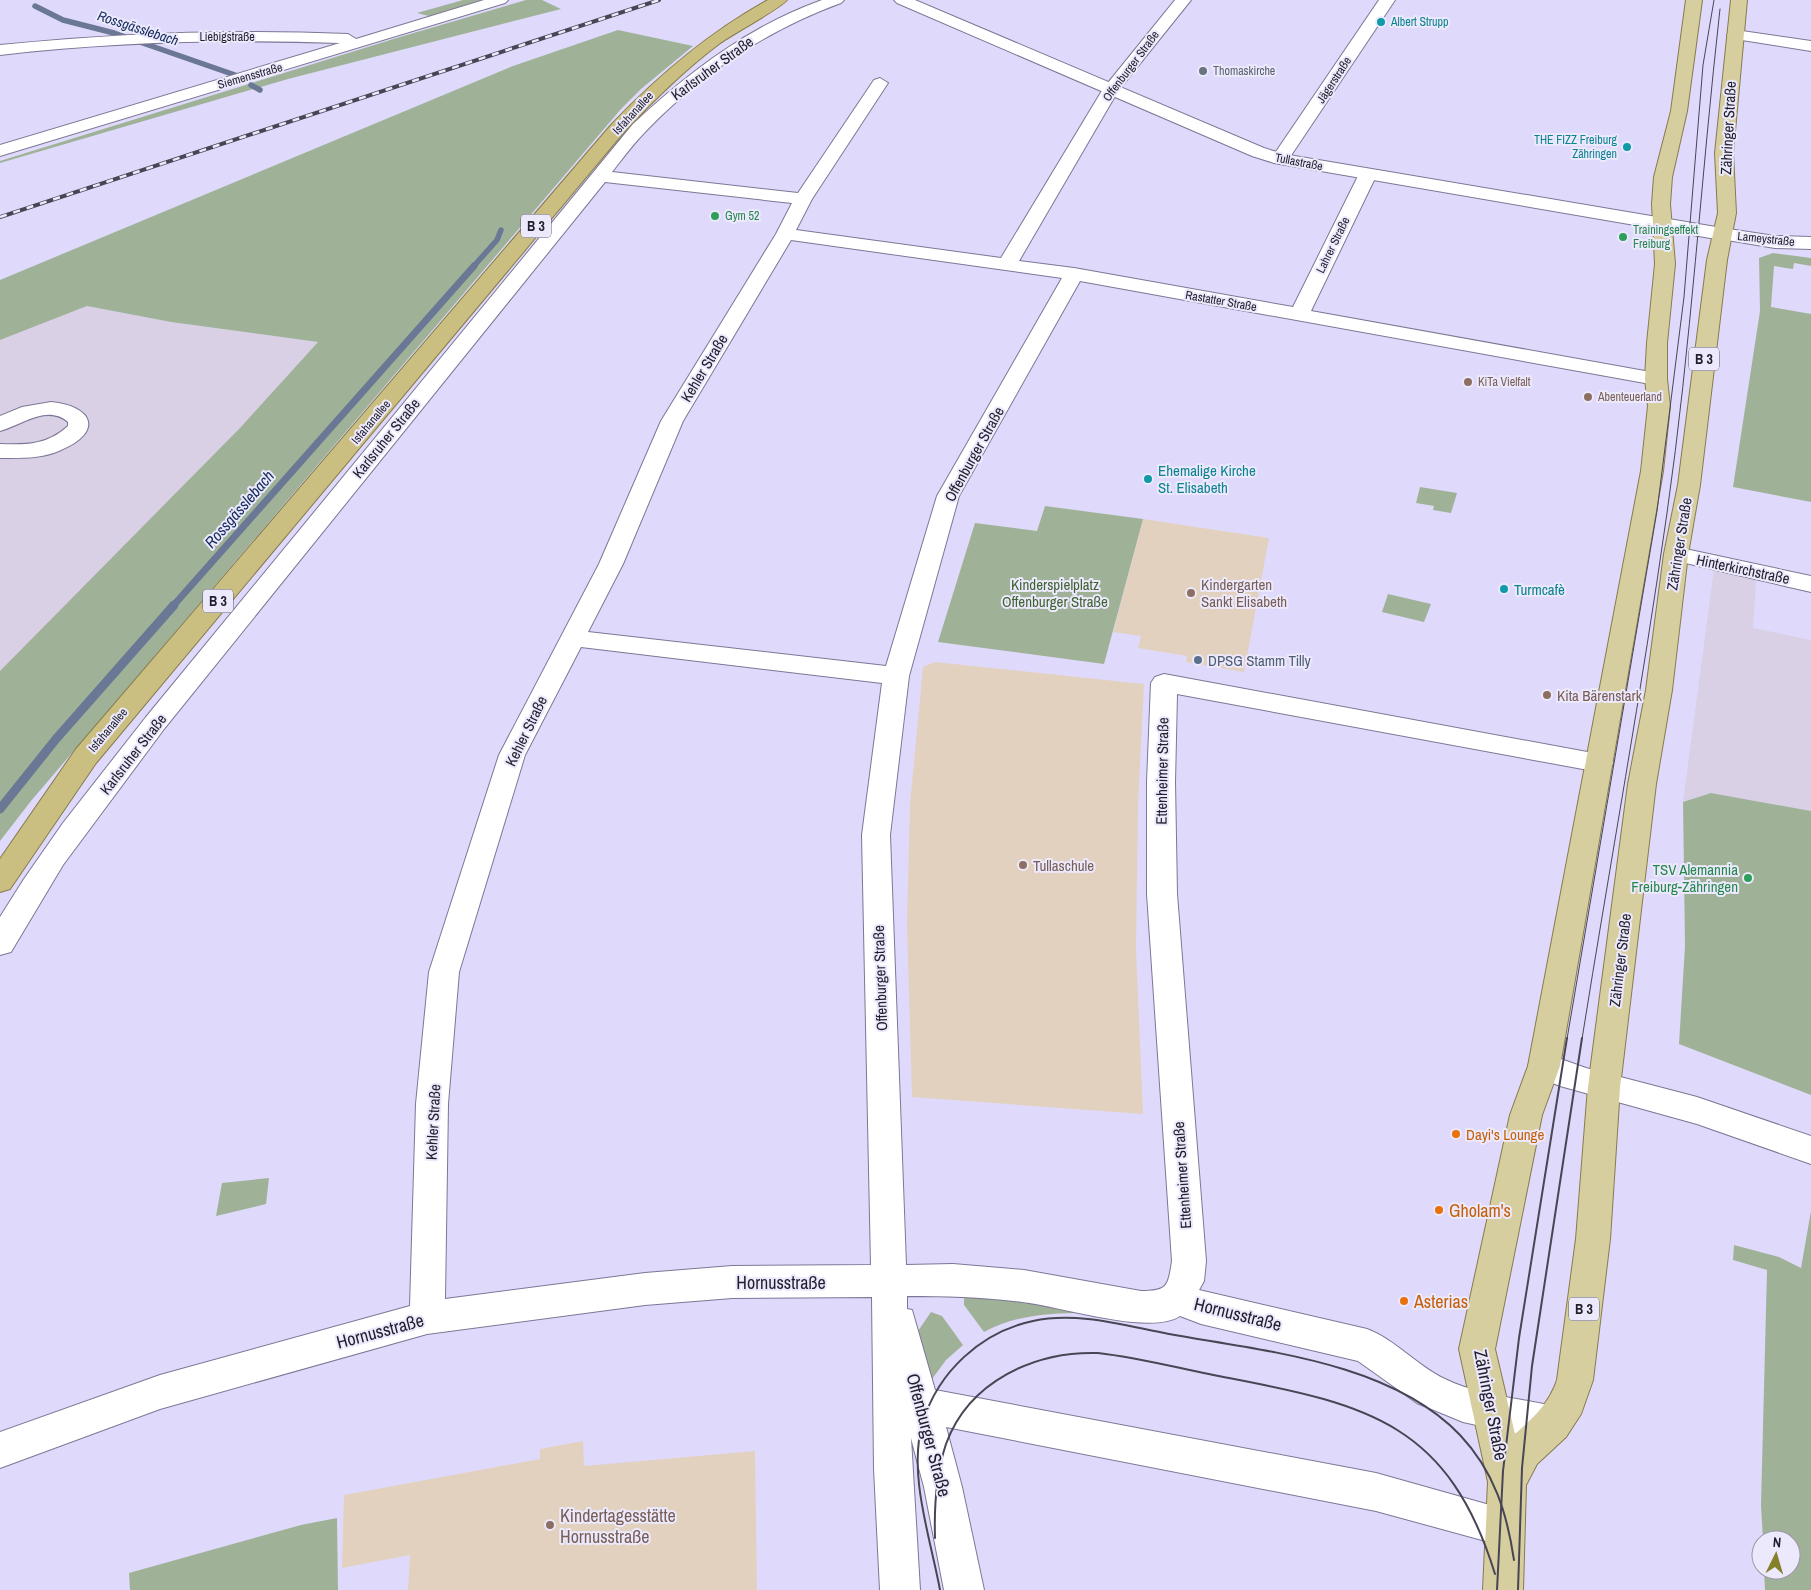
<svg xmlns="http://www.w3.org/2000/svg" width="1811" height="1590" viewBox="0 0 1811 1590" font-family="'Archivo Narrow',sans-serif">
	<rect width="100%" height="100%" fill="#dfdafb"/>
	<!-- commercial -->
	<g fill="#d9d0e5">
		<polygon points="87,306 171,322 318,342 240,428 66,607 0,682 0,340"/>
		<polygon points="1716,554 1757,565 1753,628 1811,640 1811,811 1711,793 1683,802"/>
	</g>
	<!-- education -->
	<g fill="#e3d1c0">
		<polygon points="1143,519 1269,538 1244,672 1186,662 1187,656 1138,648 1141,636 1113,632"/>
		<polygon points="935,662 1144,684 1138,807 1136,950 1143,1114 912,1097 907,924 910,804 923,667"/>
		<polygon points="583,1441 584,1466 755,1451 757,1590 408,1590 410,1555 342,1568 344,1495 540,1459 540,1449"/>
	</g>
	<!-- green -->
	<g fill="#9fb298">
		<polygon points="463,0 482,0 429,16 417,13"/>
		<polygon points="526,0 542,0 561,9 288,79 0,163 0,161 400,37"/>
		<polygon points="618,30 693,46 641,89 621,109 31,801 0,841 0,671 240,428 318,342 171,322 87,306 0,340 0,280 513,66"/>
		<polygon points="1773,253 1811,258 1811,266 1794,263 1793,269 1774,266 1771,307 1811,314 1811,502 1733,487 1760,311 1759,258"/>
		<polygon points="1420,487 1457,493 1451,513 1433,510 1434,506 1416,503"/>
		<polygon points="1045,506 1143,519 1104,664 938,642 975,523 1037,531"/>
		<polygon points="1388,594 1431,604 1424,622 1382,612"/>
		<polygon points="1711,793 1811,811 1811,1095 1679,1044 1685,946 1683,802"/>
		<polygon points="269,1178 266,1204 216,1216 222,1183"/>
		<polygon points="1811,1211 1811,1590 1765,1590 1764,1570 1791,1570 1791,1540 1763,1540 1761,1505 1767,1270 1733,1260 1734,1245 1779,1257 1801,1268"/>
		<path d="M974,1296L1019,1301L1085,1313C1049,1313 1016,1315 984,1332L964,1305V1297Z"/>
		<polygon points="931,1312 942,1316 963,1345 946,1360 932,1379 924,1371 918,1331"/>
		<polygon points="337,1518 338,1590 130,1590 129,1573 301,1525"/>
	</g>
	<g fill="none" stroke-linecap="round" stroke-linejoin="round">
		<!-- stream-far2 -->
		<g stroke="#6a7895" stroke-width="5.5">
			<polyline points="35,6 63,20 114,33 235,75"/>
			<polyline points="251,85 260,90"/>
			<polyline points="473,267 497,240 501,230"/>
		</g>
		<!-- stream-far1 -->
		<polyline stroke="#6a7895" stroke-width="7" points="173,606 474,266"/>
		<!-- stream -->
		<polyline stroke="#6a7895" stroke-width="9" points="0,809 56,739 174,605"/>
		<!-- minor casing -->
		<g stroke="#7c7795" stroke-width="2">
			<g id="minor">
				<path d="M484,0H508L505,3L0,156V145L340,43C226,39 113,42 0,55V45C116,33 231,29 348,34L356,39Z"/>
				<path d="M822,0H844L841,3C767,30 701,74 646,131C634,143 623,158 612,172L798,193L874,80L880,78L888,83L812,199L796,230L1001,258L1103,89L1175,0H1191L1118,91L1019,261L1074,268L1293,307L1359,174L1362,170H1374L1377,174L1311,311L1656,373L1663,375L1667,379L1663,383L1656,385L1080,281L959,496L909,676L890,835L906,1265L953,1264L1024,1270L1141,1291C1168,1291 1168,1286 1172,1261L1147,894V782L1151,683L1155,677L1164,674L1609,756L1613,763L1609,770L1599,772L1177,694L1175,782L1177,894L1206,1261L1204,1281L1199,1290L1367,1329C1396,1340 1417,1366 1445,1379C1477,1395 1518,1398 1553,1406L1566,1411L1572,1424L1566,1437L1553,1442L1463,1422L1417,1403L1358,1361L1201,1324L1180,1316C1150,1336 1060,1306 1022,1302C984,1297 946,1296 907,1296V1309L912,1310L935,1390L1376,1473L1518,1513L1523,1527L1518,1541L1504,1546L1376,1511L946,1427L962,1487L984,1590H944L924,1487L911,1438L920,1590H880L874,1469L872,1297L732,1298L645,1305L427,1334L160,1409L0,1468V1432L160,1375L410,1306L416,1104L429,972L499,755L599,564L661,421L776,234L792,203L605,182L164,729L63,865L11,952L0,955V917L24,879L63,823L146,717L633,124C689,72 749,26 822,0ZM791,240L1062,278L937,496L886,666L588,632L623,564L683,421ZM581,647L882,683L862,835L871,1265L732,1266L645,1273L445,1299L448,1104L459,972L525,755Z"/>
				<polygon points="1379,0 1395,0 1286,163 1274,163 1271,159"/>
				<polygon points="1735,30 1811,41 1811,51 1729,38 1727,35"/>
				<polygon points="1722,228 1775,236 1811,237 1811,249 1775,248 1715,238 1713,234 1715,230"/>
				<path d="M51,402C93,406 104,432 61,450C42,459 21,458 0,458V444C27,445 47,445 68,426V422C47,404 22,425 0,431V416L22,407Z"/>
				<polygon points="1676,547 1811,576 1811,592 1668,559 1664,554 1668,549"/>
				<polygon points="1544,1053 1586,1068 1697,1097 1811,1136 1811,1164 1697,1124 1560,1086 1533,1075 1528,1066 1533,1057"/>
			</g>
		</g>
		<!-- tertiary casing -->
		<g stroke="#7c7795" stroke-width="2">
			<polygon id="tertiary" points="894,0 915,0 1264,148 1283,154 1722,228 1729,230 1731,234 1729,238 1722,240 1274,163 1252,156 897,3"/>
		</g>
		<!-- primary casing -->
		<g stroke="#867b4d" stroke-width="2">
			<path id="primary" d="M1686,0H1702L1687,111L1672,177L1670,204L1675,264L1667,343V379L1670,406L1663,471L1560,1066L1542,1115L1495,1349L1515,1434C1533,1418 1549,1404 1557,1380L1576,1239L1588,1087L1628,784L1646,690L1664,554L1678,485L1707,260L1718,213L1715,153L1731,0H1747L1733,153L1736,213L1727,260L1700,485L1688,554L1672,690L1656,784L1620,1087L1610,1239L1593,1380L1581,1414L1566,1437L1537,1464L1526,1485L1523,1590H1483L1488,1482L1459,1349L1510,1115L1528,1066L1641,471L1648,406L1645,379L1647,343L1655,264L1652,204L1654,177L1671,111Z"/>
		</g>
		<!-- trunk casing -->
		<g stroke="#867b4d" stroke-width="2">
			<path id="trunk" d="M768,0H787C781,8 731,35 719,44C684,70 653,101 623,133L96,763L10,889L0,892V859L76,749L611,125C658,76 708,33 768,0Z"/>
		</g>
		<!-- minor -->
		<use href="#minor" fill="#fff" fill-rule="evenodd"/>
		<!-- tertiary -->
		<use href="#tertiary" fill="#fff" fill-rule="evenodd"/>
		<!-- primary -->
		<use href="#primary" fill="#d7cea0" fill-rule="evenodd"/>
		<!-- trunk -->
		<use href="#trunk" fill="#cabe80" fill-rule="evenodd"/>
		<!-- tram-far1 -->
		<g stroke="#484555" stroke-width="1">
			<polyline points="1567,1039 1657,511 1684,297 1703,65 1714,0"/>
			<path d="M1582,1039C1610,864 1642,689 1667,513C1691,346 1701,177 1720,9"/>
		</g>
		<!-- tram -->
		<g stroke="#484555" stroke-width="2">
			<path d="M935,1538C934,1506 936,1474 946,1444C969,1381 1035,1351 1098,1353C1142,1358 1185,1370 1229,1378C1370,1405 1449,1425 1495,1574"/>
			<path d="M940,1590C931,1540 907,1472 923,1422C938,1372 981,1332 1033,1321C1077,1311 1126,1326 1169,1334C1264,1351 1390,1362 1460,1435C1494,1471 1507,1513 1514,1560"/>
			<polyline points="1497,1590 1503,1471 1519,1338 1567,1038"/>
			<polyline points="1518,1590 1522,1468 1532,1366 1582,1038"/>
		</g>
		<!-- rail casing -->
		<g stroke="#484555" stroke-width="4">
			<polyline id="rail" points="0,217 659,0"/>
		</g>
		<!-- rail -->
		<use href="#rail" stroke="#ece9fd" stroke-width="2.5" stroke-dasharray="7" stroke-linecap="butt"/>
	</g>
	<!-- markers -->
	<g fill="#0f9aa8" stroke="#ece9fd" stroke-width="2">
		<circle cx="1381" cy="22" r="5"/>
		<circle cx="1627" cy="147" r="5"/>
		<circle cx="1148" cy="479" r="5"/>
		<circle cx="1504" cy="589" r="5"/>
	</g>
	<circle fill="#6b7280" stroke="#ece9fd" stroke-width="2" cx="1203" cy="71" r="5"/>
	<g fill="#2e9e5b" stroke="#ece9fd" stroke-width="2">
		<circle cx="715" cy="216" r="5"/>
		<circle cx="1623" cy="237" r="5"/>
		<circle cx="1748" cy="878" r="5"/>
	</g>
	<g fill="#8d6e63" stroke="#ece9fd" stroke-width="2">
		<circle cx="1468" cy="382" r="5"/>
		<circle cx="1588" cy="397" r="5"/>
		<circle cx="1191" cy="593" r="5"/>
		<circle cx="1547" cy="695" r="5"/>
		<circle cx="1023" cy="865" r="5"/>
		<circle cx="550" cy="1525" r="5"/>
	</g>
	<circle fill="#5c6f8a" stroke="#ece9fd" stroke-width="2" cx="1198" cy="660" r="5"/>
	<g fill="#e8710a" stroke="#ece9fd" stroke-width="2">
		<circle cx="1456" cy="1134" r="5"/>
		<circle cx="1439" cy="1210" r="5"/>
		<circle cx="1404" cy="1301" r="5"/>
	</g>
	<g text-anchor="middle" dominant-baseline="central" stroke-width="4" stroke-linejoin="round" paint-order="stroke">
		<!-- far-culture labels -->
		<g font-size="12" fill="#0d838f" stroke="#ece9fd" text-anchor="start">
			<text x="1391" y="22">Albert Strupp</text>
			<text x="1617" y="140" text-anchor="end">THE FIZZ Freiburg<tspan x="1617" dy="14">Zähringen</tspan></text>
		</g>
		<!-- far-street labels -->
		<g font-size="12" fill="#211f2b" stroke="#ece9fd">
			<text x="227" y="37">Liebigstraße</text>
			<text transform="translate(1131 66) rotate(-53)">Offenburger Straße</text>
			<text transform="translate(250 76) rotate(-16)">Siemensstraße</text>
			<text transform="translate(1334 80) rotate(-57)">Jägerstraße</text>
			<text transform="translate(633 113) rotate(-47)">Isfahanallee</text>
			<text transform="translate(1299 162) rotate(11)">Tullastraße</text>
			<text transform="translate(1766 239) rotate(6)">Lameystraße</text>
			<text transform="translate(1333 245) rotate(-64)">Lahrer Straße</text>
			<text transform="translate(1221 301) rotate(10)">Rastatter Straße</text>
			<text transform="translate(371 422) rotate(-50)">Isfahanallee</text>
			<text transform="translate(108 730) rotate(-50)">Isfahanallee</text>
		</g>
		<!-- far-worship labels -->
		<g font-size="12" fill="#5b616d" stroke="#ece9fd" text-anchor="start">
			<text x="1213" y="71">Thomaskirche</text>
		</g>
		<!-- far-leisure labels -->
		<g font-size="12" fill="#27864d" stroke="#ece9fd" text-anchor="start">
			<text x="725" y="216">Gym 52</text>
			<text x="1633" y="230">Trainingseffekt<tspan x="1633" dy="14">Freiburg</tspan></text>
		</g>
		<!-- far-education labels -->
		<g font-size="12" fill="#785e54" stroke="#ece9fd" text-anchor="start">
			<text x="1478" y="382">KiTa Vielfalt</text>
			<text x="1598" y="397">Abenteuerland</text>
		</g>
		<!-- far-water labels -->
		<g font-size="14" font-style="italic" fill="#142c5a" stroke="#ece9fd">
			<text transform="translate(138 28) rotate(18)">Rossgässlebach</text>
		</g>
		<!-- shield labels -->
		<g fill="#ece9fd" stroke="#5e5c6a" stroke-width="1">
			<rect x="521" y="214.5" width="30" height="23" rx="4"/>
			<rect x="1689" y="347.5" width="30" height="23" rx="4"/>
			<rect x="203" y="589.5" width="30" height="23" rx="4"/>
			<rect x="1569" y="1297.5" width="30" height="23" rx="4"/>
		</g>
		<g font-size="14" font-weight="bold" fill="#211f2b">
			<text x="536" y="226">B 3</text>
			<text x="1704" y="359">B 3</text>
			<text x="218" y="601">B 3</text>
			<text x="1584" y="1309">B 3</text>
		</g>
		<!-- street labels -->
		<g font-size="15" fill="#211f2b" stroke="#ece9fd">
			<text transform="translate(712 68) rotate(-36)">Karlsruher Straße</text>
			<text transform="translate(1728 128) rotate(-87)">Zähringer Straße</text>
			<text transform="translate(704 368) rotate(-59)">Kehler Straße</text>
			<text transform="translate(386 438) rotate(-51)">Karlsruher Straße</text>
			<text transform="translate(974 454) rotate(-61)">Offenburger Straße</text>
			<text transform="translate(1679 544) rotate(-81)">Zähringer Straße</text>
			<text transform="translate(1743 569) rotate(12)">Hinterkirchstraße</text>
			<text transform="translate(526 731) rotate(-64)">Kehler Straße</text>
			<text transform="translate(133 754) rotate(-52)">Karlsruher Straße</text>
			<text transform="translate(1162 771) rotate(-89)">Ettenheimer Straße</text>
			<text transform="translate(1620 960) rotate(-83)">Zähringer Straße</text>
			<text transform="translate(880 978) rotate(-92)">Offenburger Straße</text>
			<text transform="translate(433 1122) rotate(-87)">Kehler Straße</text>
			<text transform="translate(1182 1175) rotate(-94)">Ettenheimer Straße</text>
		</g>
		<!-- culture labels -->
		<g font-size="15" fill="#0d838f" stroke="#ece9fd" text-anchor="start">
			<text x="1158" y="470">Ehemalige Kirche<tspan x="1158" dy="17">St. Elisabeth</tspan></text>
			<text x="1514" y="589">Turmcafè</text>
		</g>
		<!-- park labels -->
		<g font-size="15" fill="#406330" stroke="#ece9fd">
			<text x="1055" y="584">Kinderspielplatz<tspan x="1055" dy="17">Offenburger Straße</tspan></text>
		</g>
		<!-- education labels -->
		<g font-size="15" fill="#785e54" stroke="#ece9fd" text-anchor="start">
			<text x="1201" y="584">Kindergarten<tspan x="1201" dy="17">Sankt Elisabeth</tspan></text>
			<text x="1557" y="695">Kita Bärenstark</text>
			<text x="1033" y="865">Tullaschule</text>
		</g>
		<!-- service labels -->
		<g font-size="15" fill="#4e5e75" stroke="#ece9fd" text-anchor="start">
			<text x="1208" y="660">DPSG Stamm Tilly</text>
		</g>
		<!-- leisure labels -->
		<g font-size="15" fill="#27864d" stroke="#ece9fd" text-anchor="end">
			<text x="1738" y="869">TSV Alemannia<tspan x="1738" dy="17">Freiburg-Zähringen</tspan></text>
		</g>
		<!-- food labels -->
		<g font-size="15" fill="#c56008" stroke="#ece9fd" text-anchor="start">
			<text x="1466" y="1134">Dayi's Lounge</text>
		</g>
		<!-- water labels -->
		<g font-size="16" font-style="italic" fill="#142c5a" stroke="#ece9fd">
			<text transform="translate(239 509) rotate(-49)">Rossgässlebach</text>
		</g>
		<!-- near-food labels -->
		<g font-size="18" fill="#c56008" stroke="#ece9fd" text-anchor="start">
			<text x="1449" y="1210">Gholam's</text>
			<text x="1414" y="1301">Asterias</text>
		</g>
		<!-- near-street labels -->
		<g font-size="18" fill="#211f2b" stroke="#ece9fd">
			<text x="781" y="1282">Hornusstraße</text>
			<text transform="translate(1238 1314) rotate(14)">Hornusstraße</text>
			<text transform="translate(380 1331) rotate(-15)">Hornusstraße</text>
			<text transform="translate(1491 1405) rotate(79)">Zähringer Straße</text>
			<text transform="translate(929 1435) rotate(75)">Offenburger Straße</text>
		</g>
		<!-- near-education labels -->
		<g font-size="18" fill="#785e54" stroke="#ece9fd" text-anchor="start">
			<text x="560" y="1515">Kindertagesstätte<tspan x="560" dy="21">Hornusstraße</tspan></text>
		</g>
	</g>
	<!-- north arrow -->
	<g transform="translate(1776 1555) rotate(5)"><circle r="24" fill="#ece9fd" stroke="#9b98a9"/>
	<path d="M0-4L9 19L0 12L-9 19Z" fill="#868028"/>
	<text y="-8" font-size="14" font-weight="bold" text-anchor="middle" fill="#211f2b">N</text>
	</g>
</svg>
